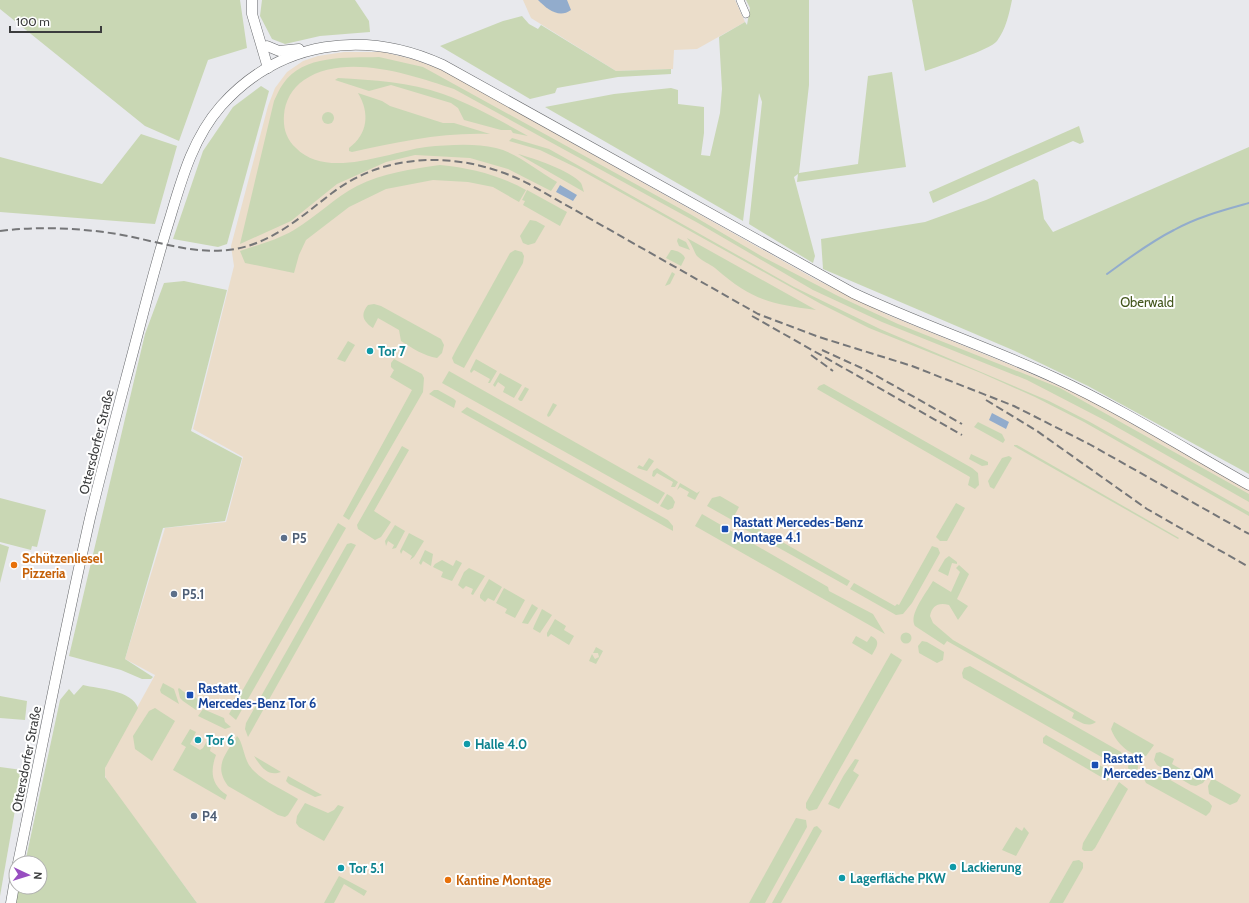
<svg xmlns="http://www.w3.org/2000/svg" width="1249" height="903" viewBox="0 0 1249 903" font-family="Cabin,sans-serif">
	<rect width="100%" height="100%" fill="#e8e9ed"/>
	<!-- industrial -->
	<g fill="#ebddca">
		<polygon points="523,0 735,0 745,22 697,49 674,50 673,69 616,71 531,18"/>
		<polygon points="344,52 383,52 416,60 442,70 815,279 888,315 1011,365 1083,396 1249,490 1249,903 197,903 107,781 104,773 106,764 155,675 125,659 165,528 226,522 243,457 193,429 234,266 231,246 268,106 275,88 287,72 303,61 318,56"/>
	</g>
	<!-- green -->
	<g fill="#c9d7b4">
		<polygon points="0,0 240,0 247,48 208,60 179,141 145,126 0,9"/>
		<polygon points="262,0 355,0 369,21 370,32 320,36 285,44 272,39 260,16"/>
		<polygon points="746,0 809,0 809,85 799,173 858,164 868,76 892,72 906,167 797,182 798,174 794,177 815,256 813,263 749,224 762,102 759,93 743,221 545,107 614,94 671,88 678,90 678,104 704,107 704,133 701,155 710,156 720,113 722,89 719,37 745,22 747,25 750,8"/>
		<path d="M912,0H1012C1009,14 1006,29 997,41C990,50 939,66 925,71Z"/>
		<polygon points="522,16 529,24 538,29 541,25 616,71 671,69 671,74 618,77 557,88 555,93 530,99 440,46 503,21"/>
		<path d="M379,57L423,67L690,214L763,257L838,296L898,324L1060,388L1249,494V502L1108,422L1027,380L882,322L813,290L698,223L454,89C412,75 345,52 304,80C292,88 285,101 284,115C283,128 286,139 296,148C327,180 388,152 426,147C449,145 474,143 496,148C517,153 538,171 557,182L551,191L508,169L470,158L415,155L386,162L337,184L291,221L240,244L274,101C277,95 279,89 283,84C303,54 347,58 379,57Z"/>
		<path d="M338,78C373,80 410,82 443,94C473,105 501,121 528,136L513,133L511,130H501L464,120L458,108L451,103L391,85L369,91L335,80Z"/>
		<polygon points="261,86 269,91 227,244 218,247 173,239 203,151 233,107"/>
		<path d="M358,93L382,101L390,106L443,123H454L490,134C443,132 398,142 352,152L349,151V148C368,134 370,113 358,93Z"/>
		<circle cx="328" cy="118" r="6"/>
		<polygon points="1079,126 1084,142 1080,144 1073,141 933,203 929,192"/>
		<polygon points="141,134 177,146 155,224 0,212 0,157 102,184"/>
		<polygon points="512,138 549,149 794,287 880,329 1049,401 1090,422 1249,512 1249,516 1084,422 1035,397 981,373 869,328 821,304 577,168 540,150 509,141"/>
		<polygon points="1249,147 1249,474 1088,386 1015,351 823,269 821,239 925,222 986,200 1034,179 1038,182 1044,219 1053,232"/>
		<path d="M518,154C533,158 571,171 581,183C582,185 583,189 584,192Z"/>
		<path d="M440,165C471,168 499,175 526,190L519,202L493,187L468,182L433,180L386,189L349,207L306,240L299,255L294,273L245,263L240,251C258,245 277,240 294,230C316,217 334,198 357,186C383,173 411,169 440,165Z"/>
		<polygon points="527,190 567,212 560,226 523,205 525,201 522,200"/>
		<polygon points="530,220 536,221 545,226 535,243 528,245 523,243 520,236"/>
		<polygon points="678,238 686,242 690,250 679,246 677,241"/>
		<path d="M687,238L816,310C769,304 752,300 715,268C710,264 702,261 697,256C695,254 692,244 687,238Z"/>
		<polygon points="515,250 522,252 524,256 523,263 464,368 454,363 452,358 455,352 510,253"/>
		<path d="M671,250C676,250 683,253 685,258L681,266L666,258Z"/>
		<polygon points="672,272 675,274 670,284 665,286"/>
		<polygon points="184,281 227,290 191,431 242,458 225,521 163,528 125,659 153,677 151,679 142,679 121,670 69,656 145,334 164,283"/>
		<path d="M374,304L381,306L441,339L444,345L442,353L437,358C424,356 412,348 401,341L399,330L378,318L373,328C363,321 360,315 368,305Z"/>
		<polygon points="348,341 355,345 345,362 337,359"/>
		<polygon points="394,359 422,374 424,378 423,392 349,520 343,516 412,390 390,377 394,370 391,367 391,363"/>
		<polygon points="476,359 497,371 490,383 488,383 490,379 474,370 471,373 470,371"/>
		<polygon points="449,371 665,493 658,504 442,383"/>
		<polygon points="500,373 522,385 514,398 503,392 505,387 498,382 495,387 493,385"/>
		<polygon points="824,384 972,468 978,473 979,485 975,489 968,485 970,477 817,389 819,386"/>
		<polygon points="525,387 529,389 522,401 520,401 518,399"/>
		<polygon points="434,390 438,390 454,399 456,401 454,408 429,394"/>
		<polygon points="553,403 557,405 550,416 548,417 547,415"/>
		<polygon points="467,407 668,520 673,526 673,531 461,412"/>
		<polygon points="978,422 1002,434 1005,440 1003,443 974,427"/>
		<polygon points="1014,445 1017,445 1179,538 1178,539 1014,446"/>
		<polygon points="402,446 409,450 374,511 391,522 381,537 375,540 358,529 357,525"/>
		<polygon points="971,454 988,462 988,465 982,466 969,459"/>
		<polygon points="1009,456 1012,458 994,489 990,487 988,481 1002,458"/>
		<polygon points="649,458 654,461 647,471 637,468 639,465 643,467"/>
		<polygon points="657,468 678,482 675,487 671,487 673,482 657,473 654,477 652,476 653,471"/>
		<polygon points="680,483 697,493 700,491 695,500 687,496 689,492 680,487 677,490"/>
		<polygon points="667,494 672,497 675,502 673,508 668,510 660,506"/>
		<polygon points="720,496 739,507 732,520 707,506 712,498"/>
		<polygon points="0,498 46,510 37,547 32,546 31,550 0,542"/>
		<polygon points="956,503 965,508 947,541 940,541 936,537"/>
		<polygon points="702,514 828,587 829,591 873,614 885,634 695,526"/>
		<polygon points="746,521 761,530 757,536 742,528"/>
		<polygon points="338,523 346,528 236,720 229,714"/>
		<polygon points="395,525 405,531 396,548 392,549 394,545 388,541 386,546 385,541"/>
		<polygon points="765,532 850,581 847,586 761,538"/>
		<polygon points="409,533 424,541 414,557 410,560 412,556 403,550 401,554 400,551"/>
		<polygon points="351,543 356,545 248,737 245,729 246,723 347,544"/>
		<polygon points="0,544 9,547 0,583"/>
		<polygon points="932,546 938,548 940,553 912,603 903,614 896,615 850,589 854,583 895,606 897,604 899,605"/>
		<polygon points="425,550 433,554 431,566 423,561 421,565 419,563"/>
		<polygon points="949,556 957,562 957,564 952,563 948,576 938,571 945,559"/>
		<polygon points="442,560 453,566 456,560 462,563 452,581 441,577 443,572 433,567 435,564"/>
		<path d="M959,565L969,574L957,599L968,606L958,620L949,605C938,602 932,606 930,616L933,623L953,640L1096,722C1087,728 1081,722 1072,718L1074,713L947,641L944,645L915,626C908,615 927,592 933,581L951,592L960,572L956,568Z"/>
		<polygon points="469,568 485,576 473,595 471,594 473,589 466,586 463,589 458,585 464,572"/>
		<polygon points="489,579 502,587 494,601 488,598 485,602 480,598 480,595"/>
		<polygon points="504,588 525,600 515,618 505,613 507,609 496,603"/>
		<polygon points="532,604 538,608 528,624 522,623"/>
		<polygon points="542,609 552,615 540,633 533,629 534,626"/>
		<polygon points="555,619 566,626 564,630 574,636 569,645 551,634 548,637 547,636 547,633"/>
		<circle cx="906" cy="638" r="5.5"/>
		<path d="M856,636L867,642L871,636C882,641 876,648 872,655L852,643Z"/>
		<polygon points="922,641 927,642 944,652 943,660 937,663 919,653 918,646"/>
		<polygon points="596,647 603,651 596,664 589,661 592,654 595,659 599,657 598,653 593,653"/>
		<polygon points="891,653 902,660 817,809 809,811 806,808 806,803"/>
		<polygon points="970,666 1121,752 1123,758 1118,764 1112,763 963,678 962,673 964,668"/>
		<polygon points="163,683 174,689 179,704 161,693 160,690"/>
		<path d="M83,685C99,689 132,690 138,708L105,768V777L197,903H16L18,887H40V863H25L60,700L69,689L74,695Z"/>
		<polygon points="179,688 193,699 195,697 201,702 196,710 183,701 180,698 178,689"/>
		<polygon points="0,696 27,701 25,720 0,718"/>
		<polygon points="155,708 175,721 152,761 135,749 133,736 149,711"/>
		<polygon points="203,709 224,718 225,722 231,727 225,729 198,716"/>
		<path d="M1114,722L1154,745L1146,756C1130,757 1116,743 1111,729Z"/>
		<path d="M190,729L196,732L190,744L200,750L203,748L207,741L212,742L210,751L216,755C210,771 211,785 227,795L225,800L173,770L186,747L181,744Z"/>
		<polygon points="1046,735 1108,770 1110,774 1108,781 1043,743 1043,738"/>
		<path d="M237,736C242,740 244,757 249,765C259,780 282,789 298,799L288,815L285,817L278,815L228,786C213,766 226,754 237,736Z"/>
		<polygon points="1160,752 1174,759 1172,764 1188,773 1189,772 1195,775 1197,773 1205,780 1203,783 1196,786 1191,785 1157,765 1154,760 1156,753"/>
		<path d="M254,756L281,772C268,777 261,767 254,756Z"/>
		<polygon points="855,759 859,760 853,771 859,775 839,809 828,804 844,775"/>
		<circle cx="1133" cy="767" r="5"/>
		<polygon points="0,767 22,770 0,896"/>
		<path d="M1151,769L1209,802L1212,806L1210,812L1206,816L1146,783C1142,776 1144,771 1151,769Z"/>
		<polygon points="288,776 322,795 315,797 289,784 286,781"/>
		<polygon points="1212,778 1241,795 1237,802 1230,805 1209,794 1208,786"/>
		<polygon points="1119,782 1128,789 1095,848 1092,851 1084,851 1082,849 1083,843"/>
		<polygon points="305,803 328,813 334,810 338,805 344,807 324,841 299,827 296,823 297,816"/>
		<polygon points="796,818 806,820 807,827 765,903 749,903"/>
		<polygon points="817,826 822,831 781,903 772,903 814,827"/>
		<polygon points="1016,827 1022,831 1024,827 1029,833 1016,856 1002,850"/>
		<polygon points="1079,860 1083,863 1083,868 1063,903 1049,903 1073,861"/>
		<polygon points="339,876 367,891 364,896 344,884 334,903 324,903"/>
	</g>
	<!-- water -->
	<g fill="#92accc">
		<path d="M538,0H567L571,10C559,19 547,9 538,0Z"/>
		<polygon points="560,185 577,195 573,201 556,192"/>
		<polygon points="992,413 1009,422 1006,429 989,420"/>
	</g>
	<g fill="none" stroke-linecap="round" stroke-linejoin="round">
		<!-- stream -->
		<path stroke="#92accc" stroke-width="2" d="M1107,274C1129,258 1150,242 1174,230C1197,217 1224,210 1249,203"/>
		<!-- street casing -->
		<g stroke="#67696c" stroke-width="8">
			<polyline id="street" points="740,0 746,14"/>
		</g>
		<!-- secondary casing -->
		<g stroke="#67696c" stroke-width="11">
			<g id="secondary">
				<polyline points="252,0 252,14 268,68"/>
				<polyline points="267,46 279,51 299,49"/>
				<path d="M18,863C42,748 64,633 90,518C105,456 122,394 138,333C148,294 158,256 170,218C182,178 193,138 221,106C280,40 365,29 443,65L853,293C919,324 988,347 1055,378C1122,409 1185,449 1249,485"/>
				<polyline points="11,903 16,874"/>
			</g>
		</g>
		<!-- street -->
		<use href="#street" stroke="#fff" stroke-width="7"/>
		<!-- secondary -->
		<use href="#secondary" stroke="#fff" stroke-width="10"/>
		<!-- rail -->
		<g stroke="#757678" stroke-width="2" stroke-dasharray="8 4" stroke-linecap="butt">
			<path d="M0,231C39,226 79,228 117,234C158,241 195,256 236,249C275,241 302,216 332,193C390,149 467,152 529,184L758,314L819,337L912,366L1014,406L1089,444L1249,534"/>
			<polyline points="752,316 962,435"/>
			<polyline points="822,350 868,371 962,424"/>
			<polyline points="811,355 833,371"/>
			<polyline points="986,400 1037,431 1147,509 1249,567"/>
		</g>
	</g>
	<!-- markers -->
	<g fill="#0f9aa8" stroke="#fff" stroke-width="1.5">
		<circle cx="370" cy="351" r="4"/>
		<circle cx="198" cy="740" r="4"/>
		<circle cx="467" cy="744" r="4"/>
		<circle cx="953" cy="867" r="4"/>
		<circle cx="341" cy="868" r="4"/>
		<circle cx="842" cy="878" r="4"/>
	</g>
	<g fill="#1a4fb4" stroke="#fff" stroke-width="1.5">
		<rect x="721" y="525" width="8" height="8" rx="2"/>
		<rect x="186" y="691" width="8" height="8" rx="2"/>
		<rect x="1091" y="761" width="8" height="8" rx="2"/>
	</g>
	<g fill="#5c6f8a" stroke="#fff" stroke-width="1.5">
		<circle cx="284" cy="538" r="4"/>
		<circle cx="174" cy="594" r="4"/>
		<circle cx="194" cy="816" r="4"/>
	</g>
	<g fill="#e8710a" stroke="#fff" stroke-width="1.5">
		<circle cx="14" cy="565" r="4"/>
		<circle cx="448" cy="880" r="4"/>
	</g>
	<g text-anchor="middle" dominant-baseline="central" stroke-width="4" stroke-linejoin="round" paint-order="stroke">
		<!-- park labels -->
		<g font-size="13" fill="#42551b" stroke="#fff">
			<text x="1147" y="302">Oberwald</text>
		</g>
		<!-- culture labels -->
		<g font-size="13" font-weight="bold" fill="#0d838f" stroke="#fff" text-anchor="start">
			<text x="378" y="351">Tor 7</text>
			<text x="206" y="740">Tor 6</text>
			<text x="475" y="744">Halle 4.0</text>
			<text x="961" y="867">Lackierung</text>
			<text x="349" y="868">Tor 5.1</text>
			<text x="850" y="878">Lagerfläche PKW</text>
		</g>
		<!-- street labels -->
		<g font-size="13" fill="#3b3c3d" stroke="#fff">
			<text transform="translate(96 442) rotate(-76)">Ottersdorfer Straße</text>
			<text transform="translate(26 759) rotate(-79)">Ottersdorfer Straße</text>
		</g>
		<!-- transit labels -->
		<g font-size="13" font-weight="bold" fill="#164399" stroke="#fff" text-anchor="start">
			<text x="733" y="522">Rastatt Mercedes-Benz<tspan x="733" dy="15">Montage 4.1</tspan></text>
			<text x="198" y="688">Rastatt,<tspan x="198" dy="15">Mercedes-Benz Tor 6</tspan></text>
			<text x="1103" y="758">Rastatt<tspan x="1103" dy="15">Mercedes-Benz QM</tspan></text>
		</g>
		<!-- service labels -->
		<g font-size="13" font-weight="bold" fill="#4e5e75" stroke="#fff" text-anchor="start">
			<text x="292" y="538">P5</text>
			<text x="182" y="594">P5.1</text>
			<text x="202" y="816">P4</text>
		</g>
		<!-- food labels -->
		<g font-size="13" font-weight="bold" fill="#c56008" stroke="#fff" text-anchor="start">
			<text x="22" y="558">Schützenliesel<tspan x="22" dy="15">Pizzeria</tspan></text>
			<text x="456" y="880">Kantine Montage</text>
		</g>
	</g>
	<!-- north arrow -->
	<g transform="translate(28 875) rotate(94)"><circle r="19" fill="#ffffff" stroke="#b1b1b1"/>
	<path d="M0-3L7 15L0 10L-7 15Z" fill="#984ec1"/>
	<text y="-6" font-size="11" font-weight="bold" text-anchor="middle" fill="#3b3c3d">N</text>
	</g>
	<!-- scale -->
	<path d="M10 26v6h91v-6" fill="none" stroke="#3b3c3d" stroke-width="2"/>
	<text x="16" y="26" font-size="12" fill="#3b3c3d" stroke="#ffffff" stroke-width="3" paint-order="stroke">100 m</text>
</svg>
